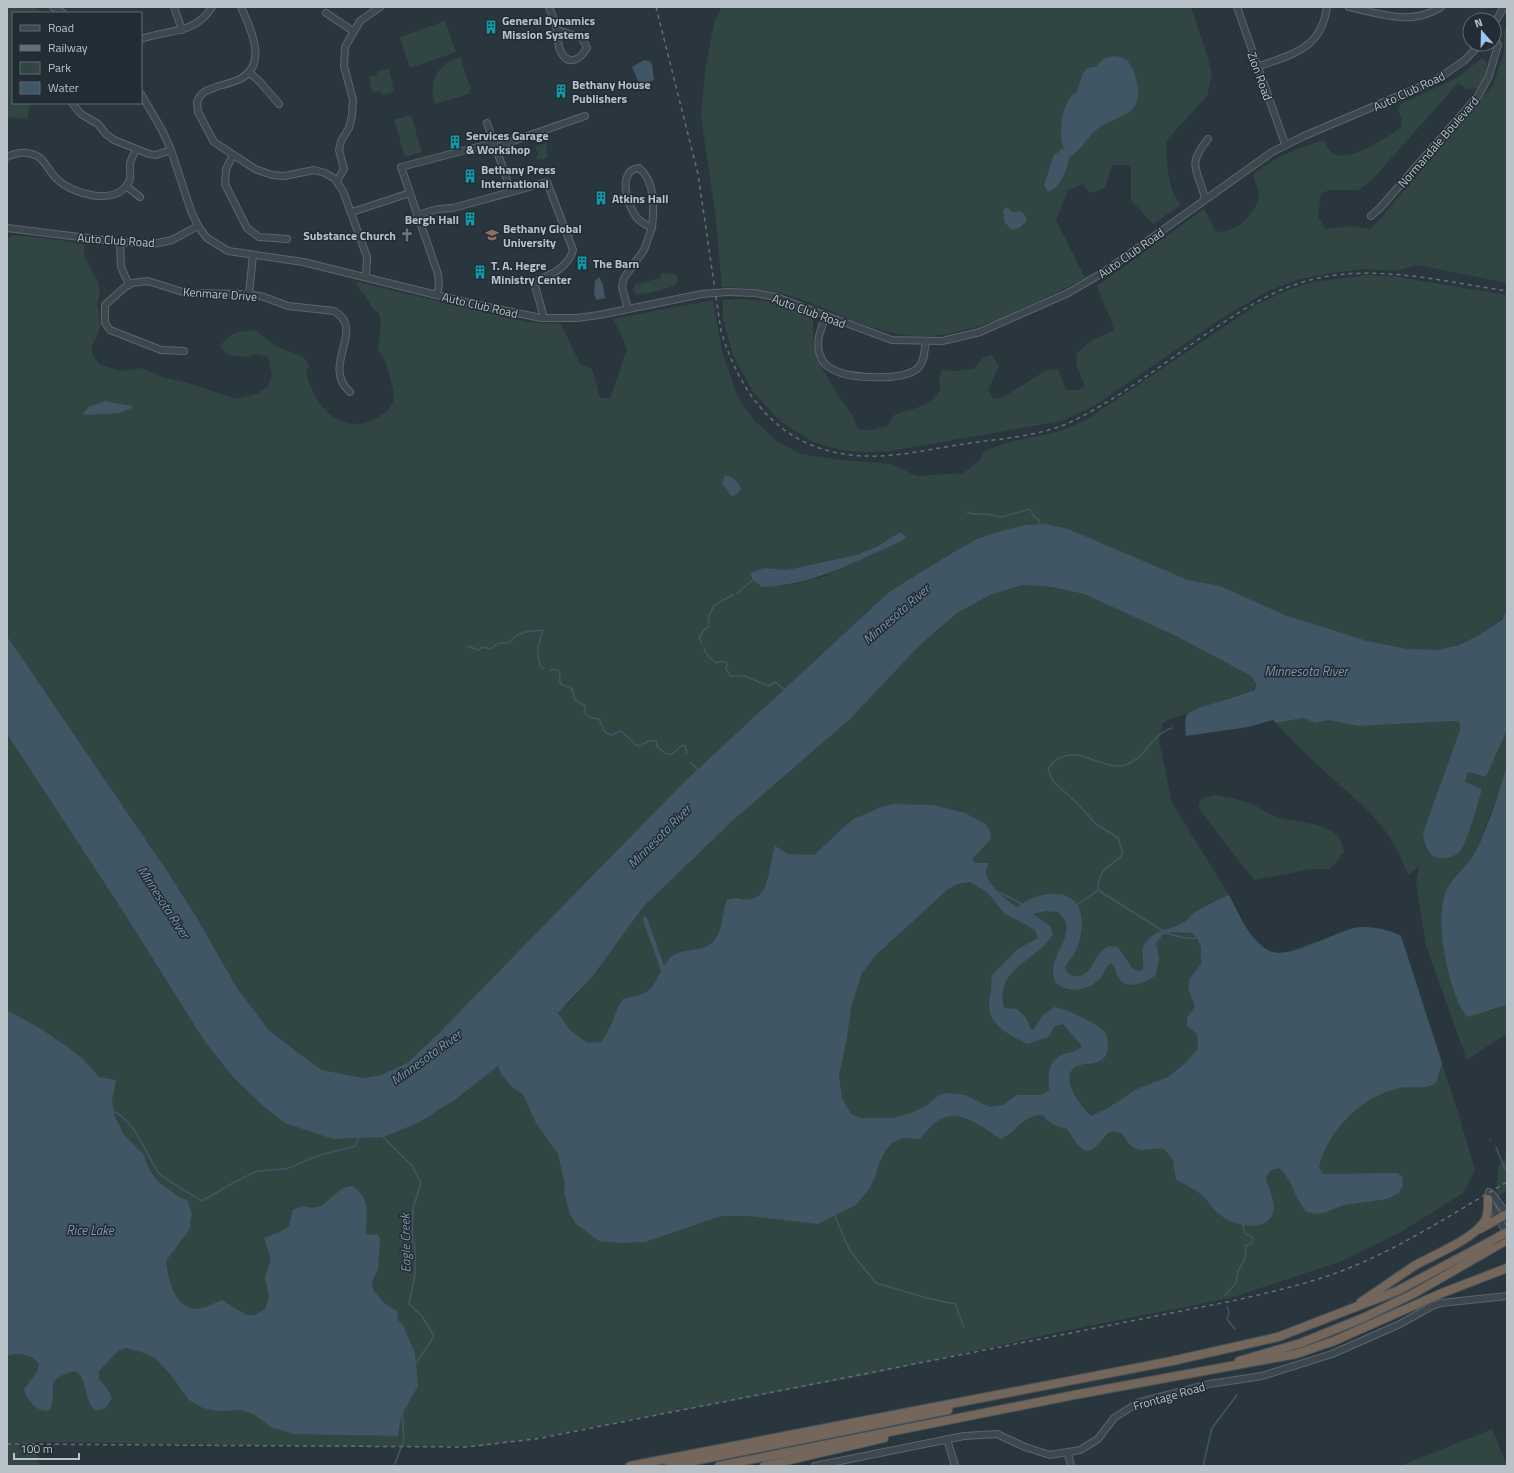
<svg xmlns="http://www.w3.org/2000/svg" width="1514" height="1473" viewBox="0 0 1514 1473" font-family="'Titillium Web',sans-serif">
	<rect width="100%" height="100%" fill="#2a363e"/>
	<!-- green -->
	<g fill="#314643" fill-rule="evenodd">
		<polygon points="7,7 35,7 44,13 13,13 13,103 30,103 27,119 7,117"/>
		<path d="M722,7H1191L1212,72L1207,96L1166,141C1167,161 1167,190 1181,205L1153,224L1131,200V165H1112L1105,188L1090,193L1083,184L1068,190L1056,220L1085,278C1031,305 965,343 904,335C857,328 817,300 771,291C756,288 738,288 722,287L715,211L701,116L706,65L715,19Z"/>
		<polygon points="445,21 456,52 410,68 400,37"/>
		<path d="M1507,26V283L1417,265L1395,271L1364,269L1331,273L1297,280L1268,291L1225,316L1094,406L1062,421L890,451L860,452L840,450L814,442L781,422L754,393L733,355L723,319V300C753,298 789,301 813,320V345L817,359L839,397L853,416L858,429L871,430L887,426L894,415C913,408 930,408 941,388L939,379L942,370L958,371L975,368L983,358L992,355L999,366L988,390L993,399L1003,397L1045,371L1058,369L1066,390H1078L1085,386L1076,365L1077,353L1091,341L1114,330C1111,314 1101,302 1097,286L1204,209L1216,232C1223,232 1234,229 1240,225C1248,219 1260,203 1259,193C1257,186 1254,181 1254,174C1275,157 1298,148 1324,140C1325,143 1327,148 1330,151C1345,167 1388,137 1401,127L1402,119L1398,110L1401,104L1457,78L1482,58L1487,62L1486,72L1478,88L1467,89L1458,83L1371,181L1358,190H1329L1321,194L1318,216L1325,229L1352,226L1370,229L1381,218L1493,85L1504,52V32Z"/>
		<path d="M460,57L471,89L469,94L435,104C428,80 437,65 460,57Z"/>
		<polygon points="389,69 394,92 382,95 381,91 372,92 369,77 377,75 377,71"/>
		<polygon points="411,115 422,152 405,157 394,120"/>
		<polygon points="546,143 548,156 543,160 541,158 539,160 536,158 539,155 535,147"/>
		<path d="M12,235L52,239L85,244L84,256L98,282L100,293L97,304L100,319L99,332L91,348L93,356L99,364L120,371L142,368L162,377L188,383L236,399L257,394L268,386L272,375L268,357L256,354L246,357L230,355L220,347C230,331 238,332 256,330C264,337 272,345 282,349C292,353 307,354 309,367L306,371C312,403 340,437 375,419C382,415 390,410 393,402C395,395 392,384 390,378C388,367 385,358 378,349L381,323L379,313C369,306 373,306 367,298C363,291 358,290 357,282L527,322L561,324L580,364L592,369L600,398H610L627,350L622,336L613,319L713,300L722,351L737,396L755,421L778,442L801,454L841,460L891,464L917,476L963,473L978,462L985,451L1006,443L1060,431L1086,420L1258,304L1288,290L1313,282L1362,276L1363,275L1392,276L1507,295V609C1500,624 1490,631 1474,638C1462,643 1450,648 1437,650C1388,655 1302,622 1256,603L1270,641L1115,550L1068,529L947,556L889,592L685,781L466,1007L407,1063L381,1075L364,1078L322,1070L301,1055L269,1030L237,988L197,918L167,871L7,636V239ZM900,532L905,536L902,541L825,576L798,583L778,586L750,573L764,568L787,570L856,555L878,546Z"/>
		<path d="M662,273L676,274L678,278C678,280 677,282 676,284C671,289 641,295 635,294L633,290L635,285L660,278Z"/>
		<path d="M1023,585L1052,587L1084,594L1176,636L1251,676L1256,683L1253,690C1231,696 1210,705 1188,713C1179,717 1172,717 1162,723L1159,741L1172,803L1229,895L1211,902L1191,914L1183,923L1168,928L1159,939C1167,932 1178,930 1188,932C1200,935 1205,953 1201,963C1197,973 1191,974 1188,988L1354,928L1388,931L1401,936L1458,1113L1475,1170L1463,1193L1401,1232L1342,1261L1230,1298L1068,1330L867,1375L536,1438L484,1446L367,1447L34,1442L40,1466H7V734L126,916L205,1042L233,1077L261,1104L333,1139L384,1137L420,1122L439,1110L465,1092L516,1051L570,1002L592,977L644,906L731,822L849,720L920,645L957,613L990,595Z"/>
		<path d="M1303,718L1315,723L1328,720L1358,726L1453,721L1459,722L1460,730L1424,845C1431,856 1436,858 1449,858L1482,789L1465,782L1468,772L1486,777L1507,730V765L1499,792L1477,849L1468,865L1456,875L1447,890L1441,908L1447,961L1457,999L1491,1011L1507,1005V1033L1467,1060L1426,946L1416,883L1419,866L1408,875C1390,825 1367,810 1330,776C1311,759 1293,742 1276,723Z"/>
		<path d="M1214,795C1227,797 1244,800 1256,806C1262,809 1268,814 1275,816C1298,825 1341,819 1344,852L1330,869H1311L1254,880L1199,809V803L1203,798Z"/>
		<polygon points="1507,1157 1507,1190 1497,1197 1498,1165"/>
		<polygon points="1492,1429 1507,1466 1400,1466"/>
	</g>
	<!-- water -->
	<g fill="#415665" fill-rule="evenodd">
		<path d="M1115,56C1120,57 1126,59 1129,63C1136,71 1141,94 1136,104C1130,116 1110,120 1100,127C1087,135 1083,150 1069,157C1068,168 1060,188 1048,192L1044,185L1054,155L1064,148C1057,134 1063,97 1077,92L1082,75L1087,68L1095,67L1105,58Z"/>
		<polygon points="644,60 649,61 652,64 654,80 643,84 639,83 632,67"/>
		<polygon points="1007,207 1012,212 1021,211 1026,217 1026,222 1019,228 1011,230 1004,221 1003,210"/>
		<polygon points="599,277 603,285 605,298 596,300 594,293 595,281"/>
		<polygon points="105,401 131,406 132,408 120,413 84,415 83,413 89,407"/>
		<path d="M725,476C733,476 739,482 741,489L737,494L731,496L722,483Z"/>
		<path d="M1046,524L1068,529L1188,580L1220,586L1285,615L1367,641L1407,649L1436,650L1459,645L1481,634L1502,620L1507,609V730L1486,777L1468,772L1465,782L1482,789C1478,802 1467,846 1458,853C1452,858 1443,860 1435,857C1426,852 1424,843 1423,833L1460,730L1459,722L1453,721L1358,726L1328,720L1315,723L1303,718L1276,723L1273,720L1248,727L1186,736L1185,722L1187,714L1199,708L1255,690L1256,683L1251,676L1176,636L1084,594L1052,587L1023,585L990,595L957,613L920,645L849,720L731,822L696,856L644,906L592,977L558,1013L570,1030L587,1043L601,1042C613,1027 613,1014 623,999C630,997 642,995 647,992C658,983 661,966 671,957C683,947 704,953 714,941C723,930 722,913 727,900C739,895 741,902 752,899C771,894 769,862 775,846L788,854L814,855L852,820L879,808L892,804L933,805L965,813L986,824L990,831L991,839L972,859L974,863H989C988,866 986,869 986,872C987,884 1008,903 1018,907C1028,899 1036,896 1049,894C1086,890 1087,927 1075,952C1073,957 1068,962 1065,967C1066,977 1080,979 1087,972C1095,963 1097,952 1109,946L1118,947L1132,968L1137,971L1142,970C1146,962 1139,952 1145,943C1154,930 1170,930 1182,923C1187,921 1189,916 1193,913C1205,906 1216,900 1229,895C1239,913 1249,941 1270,951C1290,960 1332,933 1354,928C1369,925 1388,929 1401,936L1442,1063L1436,1083C1425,1090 1412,1086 1400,1088C1363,1095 1328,1130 1319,1167L1323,1174L1397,1173L1402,1176L1403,1185L1399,1193L1387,1199L1343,1205L1327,1212L1316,1214L1307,1212C1293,1197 1293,1179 1279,1168L1271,1170L1266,1177C1267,1187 1277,1202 1273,1213C1265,1234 1232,1225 1219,1214C1212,1209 1209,1201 1203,1196C1195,1189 1185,1184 1176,1180L1173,1160L1165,1150C1156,1146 1146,1152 1137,1149C1122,1144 1130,1130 1109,1132C1103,1138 1095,1151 1085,1151L1077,1144L1067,1129C1056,1126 1049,1124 1043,1115C1021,1115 1019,1131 1001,1139C984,1129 961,1107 939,1120C931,1124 926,1133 919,1139L903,1138L892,1143L886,1150L880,1161L875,1177L870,1188L856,1205L818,1224L749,1216H721L645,1242L618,1243L599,1241L576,1224L570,1214L564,1192L565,1185L558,1154L536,1123L523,1094L512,1087L501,1074L498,1066L456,1099L420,1122L384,1137L333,1139L285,1123L261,1104L233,1077L205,1042L126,916L7,734V636L167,871L197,918L237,988L269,1030L301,1055L322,1070L364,1078L381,1075L407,1063L439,1033L685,781L889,592L947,556L977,539L1001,531L1026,525ZM970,882L988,893L1004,913L1035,930L1038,938L1018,949L991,976C993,987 989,996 989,1006C990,1027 1012,1036 1027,1044L1048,1037L1055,1026L1063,1024L1082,1046C1077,1052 1071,1052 1064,1054C1047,1061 1048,1075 1049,1090L1041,1095H1017L1003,1105L990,1107L965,1095L946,1093L939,1095L926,1106L911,1113L892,1118H860L851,1114L842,1098L839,1076L847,1038L851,1007L862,973L876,955L948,889L957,884ZM1045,911L1058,912C1083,934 1044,955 1055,982C1069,995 1090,991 1102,976C1105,971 1106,966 1111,963C1116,967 1115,973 1118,977C1126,991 1146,983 1156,975L1159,958L1156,943L1163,935L1172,932L1191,933L1197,938L1201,947V964L1190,979L1188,988L1195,1006L1187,1018V1026L1197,1034L1198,1049L1182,1066L1168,1077L1137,1089L1108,1108L1091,1116C1081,1107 1057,1076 1077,1066C1090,1061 1093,1068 1106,1056C1108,1049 1109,1041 1106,1034C1100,1024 1065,1008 1054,1007L1043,1015L1034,1029L1031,1030L1026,1018L1017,1009L1004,1008C994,967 1037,962 1053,934L1050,926L1033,914Z"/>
		<path d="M900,532L906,536L902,541C854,562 815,585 762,587L753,580L750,573L764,568L787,570L856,555L878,546Z"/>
		<path d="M1507,765V1005L1467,1017C1463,1011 1459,1005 1457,999C1446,973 1434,914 1447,889C1455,873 1468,867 1476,851C1489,824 1499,793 1507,765Z"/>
		<path d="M7,1010L41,1029L66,1046L83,1059L99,1077L116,1080L112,1101L114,1115L124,1135L143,1154L149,1169L157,1181L179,1197L187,1200L192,1213L190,1222L191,1226L189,1230L166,1261C168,1279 174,1306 195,1309C202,1310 215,1303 222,1300L246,1315H255L265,1309L269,1298L265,1277L271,1259L264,1238L280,1232L289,1226L293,1210L303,1206L312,1208L321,1206L343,1188L352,1186C371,1197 366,1214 366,1233L369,1235L377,1234L380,1239L378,1269L372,1282L373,1290L384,1303L397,1311L398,1320L403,1325L415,1353L418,1386L401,1416L398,1436L294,1434L271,1427L253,1414L241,1410L218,1411L203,1408L189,1400L171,1375L156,1359L144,1353L126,1348L118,1351L99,1371V1379L108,1390L112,1398C108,1406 105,1411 95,1410C83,1400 89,1379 75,1371C41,1380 59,1387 50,1410C39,1414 26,1400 24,1389L37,1372L39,1364C32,1354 18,1352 7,1356Z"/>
	</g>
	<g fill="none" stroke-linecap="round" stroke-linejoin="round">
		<!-- stream -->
		<g stroke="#415665" stroke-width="1.5">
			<polyline points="967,512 972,514 986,514 1002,517 1030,509 1034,517 1039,520 1039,525"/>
			<polyline points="737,593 753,580"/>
			<path d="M702,643L699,638L704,630L708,627C709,606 715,604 733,595"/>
			<path d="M468,646L478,650L482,647L490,649L499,643H508L517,635L526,632L543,630C539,643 535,654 541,667L544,668"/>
			<path d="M704,648C705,654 712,661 717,663L723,661L727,664L726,669L730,676H745L768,686L775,682L786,691"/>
			<path d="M550,670H558L560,673C559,687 560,683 572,689L575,700L584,705L585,709L584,713L591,718L599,719L605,732L611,735L621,731L636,745L641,746C646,742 650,739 656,741L657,746L666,754H672L681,746H685L687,753"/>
			<polyline points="690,762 699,771"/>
			<polyline points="1098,890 1163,931"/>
			<polyline points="999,892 1024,905"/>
			<path d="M1077,905L1098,890C1099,865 1109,870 1123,854L1118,838L1096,824L1080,806L1053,781L1048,769C1072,736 1099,772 1125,765C1146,759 1151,734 1172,728"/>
			<polyline points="1166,933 1184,938 1197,938"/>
			<path d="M113,1111C137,1123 144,1151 158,1172C163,1179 193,1195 202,1201L233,1183L257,1171L286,1169L317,1156L355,1146L359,1137"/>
			<polyline points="383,1137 412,1166 421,1183 413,1208 412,1238 415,1247 415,1274 409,1304 422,1316 434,1336 415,1365"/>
			<polyline points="1490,1140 1490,1141"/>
			<polyline points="1496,1147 1505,1169"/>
			<polyline points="834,1214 850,1251 876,1283 927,1298 955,1304 964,1327"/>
			<polyline points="1225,1295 1236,1283 1238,1271 1245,1259 1246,1245 1251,1244 1253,1238 1245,1233 1242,1222"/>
			<polyline points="1227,1307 1229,1312 1227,1319 1235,1329"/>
			<polyline points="394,1466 404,1440 402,1412"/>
			<polyline points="1203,1466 1212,1428 1237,1395"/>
		</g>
		<!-- canal -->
		<polyline stroke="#415665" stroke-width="4.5" points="645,919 665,975"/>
		<!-- minor casing -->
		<g stroke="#5b656c" stroke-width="8">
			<g id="minor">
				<polyline points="53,7 63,13"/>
				<polyline points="174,7 182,30"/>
				<path d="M241,7C250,28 268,62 242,78C235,82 226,84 219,86C208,90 201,91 197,102L198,112L214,142L255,169L272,175L284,176L314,170L325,173L335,179L343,191L367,257L366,276"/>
				<path d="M549,7C552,15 556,23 557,31C558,36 558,42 559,47C565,66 578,63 587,48L582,38L557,30"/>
				<polyline points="1237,7 1285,144"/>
				<path d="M1349,7C1381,14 1411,26 1441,7"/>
				<polyline points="326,13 353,31"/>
				<polyline points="1494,24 1504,7"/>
				<path d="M141,39C168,29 195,35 212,7"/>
				<path d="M1257,67C1292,54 1321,50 1327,7"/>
				<polyline points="249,72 260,82 279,104"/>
				<polyline points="141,94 162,130 171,150 191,211 198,226 207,238 228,251 303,262 465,302 541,318 577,318 599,315 702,294"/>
				<polyline points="72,103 81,114 98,124 106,134 114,140 149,154 156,155 171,150"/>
				<polyline points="487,123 511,191"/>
				<polyline points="233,155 226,169 225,184 247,228 259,237 287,239"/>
				<path d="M7,157C17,152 27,151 37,156C46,161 49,172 57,179C72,194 116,207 129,182C132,176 129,170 130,164C131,159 134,154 136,150"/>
				<polyline points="337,181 344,169 339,150 341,141 349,128 352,116 353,100 344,66 345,47 360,21 380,7"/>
				<polyline points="126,186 140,197"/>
				<path d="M1205,199C1199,170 1185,167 1208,139"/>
				<polyline points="352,212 410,193"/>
				<path d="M417,215L438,209L453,208L547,182L573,250C568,268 550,275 534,282L544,318"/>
				<polyline points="1371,216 1380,208 1478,96 1489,76 1498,45 1494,38"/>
				<polyline points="7,228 120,242 153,244 172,240 198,226"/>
				<polyline points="120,242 121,267 129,285"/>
				<polyline points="728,292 755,293 776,297 892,340 942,341 980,332 1068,293 1104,272 1272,152 1304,136 1436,80 1465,60 1480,44"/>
				<polyline points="249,294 253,255"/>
				<polyline points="437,295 439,284 438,274 401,167 489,144 496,147 585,116"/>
				<path d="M628,309L622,287L624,278L644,250L652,228C648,226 643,223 639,220C627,208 616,170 639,168C656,182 654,208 652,228"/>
				<path d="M826,316C821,329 815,341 820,355C822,362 827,367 834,370C851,379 904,381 918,368C925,361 924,351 926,342"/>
				<path d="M184,351L161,350L110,330L105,323V305L125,287L132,283L148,281L186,293L249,294L264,297L288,306L334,311C367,329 320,366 350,392"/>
				<polyline points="1507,1214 1493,1195 1489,1192 1488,1199 1507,1234"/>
				<polyline points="947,1439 955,1466"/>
				<polyline points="1068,1453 1071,1466"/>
				<polyline points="815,1466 964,1436 997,1434 1025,1447 1050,1455 1080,1450 1098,1439 1114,1418 1139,1402 1209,1384 1262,1376 1332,1354 1400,1324 1432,1306 1441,1303 1507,1296"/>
			</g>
		</g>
		<!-- highway casing -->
		<g stroke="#485259" stroke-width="10">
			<g id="highway">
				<polyline points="1480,1229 1507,1214"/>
				<path d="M1361,1302C1379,1290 1396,1278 1414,1266C1433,1255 1472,1240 1484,1222C1489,1215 1488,1207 1488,1199"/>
				<polyline points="1239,1361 1301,1343 1363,1318 1413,1294 1507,1240"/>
				<polyline points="630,1466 1172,1361 1278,1337 1397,1291 1491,1241"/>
				<polyline points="669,1466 948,1410"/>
				<polyline points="719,1466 1074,1395 1296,1354 1334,1341 1442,1293 1507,1268"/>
				<polyline points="764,1466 884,1438"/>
			</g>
		</g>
		<!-- minor -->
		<use href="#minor" stroke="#3d474f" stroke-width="6"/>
		<!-- highway -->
		<use href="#highway" stroke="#74665b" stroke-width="8"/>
		<!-- rail -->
		<g stroke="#646f78" stroke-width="1.5" stroke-dasharray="4 4" stroke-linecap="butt">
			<path d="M656,7L698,174L721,331C745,409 793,459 879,456C907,455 936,448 964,444C1002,438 1042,437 1077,419C1124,395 1168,360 1212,330C1241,311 1269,292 1303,282C1369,262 1440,281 1507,291"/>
			<path d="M7,1444L465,1447L536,1439L1237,1300C1275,1291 1312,1283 1349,1268C1404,1246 1455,1212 1507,1182"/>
		</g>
		<!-- minor-bridge casing -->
		<g stroke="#5b656c" stroke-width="8" stroke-linecap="butt">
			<polyline id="minor-bridge" points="702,294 728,292"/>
		</g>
		<!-- highway-bridge casing -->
		<g stroke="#485259" stroke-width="10" stroke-linecap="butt">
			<polyline id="highway-bridge" points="1491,1241 1507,1232"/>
		</g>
		<!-- minor-bridge -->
		<use href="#minor-bridge" stroke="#3d474f" stroke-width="6"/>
		<!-- highway-bridge -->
		<use href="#highway-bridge" stroke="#74665b" stroke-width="8"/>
	</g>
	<!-- icons -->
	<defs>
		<g id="building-bare" transform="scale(1.08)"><path d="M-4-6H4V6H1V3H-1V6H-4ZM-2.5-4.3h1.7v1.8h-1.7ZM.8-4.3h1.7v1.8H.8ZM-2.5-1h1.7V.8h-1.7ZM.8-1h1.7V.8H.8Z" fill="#0f9aa8" stroke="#222c34" stroke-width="2.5" paint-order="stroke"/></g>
		<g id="church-bare" transform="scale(1.08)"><path d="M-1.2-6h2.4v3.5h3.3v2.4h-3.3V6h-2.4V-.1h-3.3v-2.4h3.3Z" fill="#6b7280" stroke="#222c34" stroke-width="2.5" paint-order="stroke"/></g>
		<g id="university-bare" transform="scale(1.08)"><path d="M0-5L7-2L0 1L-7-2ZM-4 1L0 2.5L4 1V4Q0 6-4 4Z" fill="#8d6e63" stroke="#222c34" stroke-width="2.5" paint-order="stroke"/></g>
	</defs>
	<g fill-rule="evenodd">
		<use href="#building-bare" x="491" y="27"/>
		<use href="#building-bare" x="561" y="91"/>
		<use href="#building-bare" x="455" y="142"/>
		<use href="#building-bare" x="470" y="176"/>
		<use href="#building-bare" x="601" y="198"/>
		<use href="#building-bare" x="470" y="219"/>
		<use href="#church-bare" x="407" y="235"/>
		<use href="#university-bare" x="492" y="235"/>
		<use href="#building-bare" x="582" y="263"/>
		<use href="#building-bare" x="480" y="272"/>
	</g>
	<g text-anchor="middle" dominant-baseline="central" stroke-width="3" stroke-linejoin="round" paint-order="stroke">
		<!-- poi labels -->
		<g font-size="12" font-weight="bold" fill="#bac2c9" stroke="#222c34" text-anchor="start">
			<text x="502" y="20">General Dynamics<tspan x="502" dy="14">Mission Systems</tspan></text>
			<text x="572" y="84">Bethany House<tspan x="572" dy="14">Publishers</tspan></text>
			<text x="466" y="135">Services Garage<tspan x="466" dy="14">&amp; Workshop</tspan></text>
			<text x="481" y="169">Bethany Press<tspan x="481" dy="14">International</tspan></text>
			<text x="612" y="198">Atkins Hall</text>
			<text x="459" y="219" text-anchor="end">Bergh Hall</text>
			<text x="503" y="228">Bethany Global<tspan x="503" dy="14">University</tspan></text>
			<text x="396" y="235" text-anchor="end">Substance Church</text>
			<text x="593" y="263">The Barn</text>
			<text x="491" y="265">T. A. Hegre<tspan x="491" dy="14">Ministry Center</tspan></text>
		</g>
		<!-- street labels -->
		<g font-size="12" fill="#bac2c9" stroke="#222c34">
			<text transform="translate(1260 76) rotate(70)">Zion Road</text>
			<text transform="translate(1409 91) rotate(-25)">Auto Club Road</text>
			<text transform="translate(1438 142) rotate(-49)">Normandale Boulevard</text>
			<text transform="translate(116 240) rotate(4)">Auto Club Road</text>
			<text transform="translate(1131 253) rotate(-35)">Auto Club Road</text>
			<text transform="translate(220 294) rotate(4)">Kenmare Drive</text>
			<text transform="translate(480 305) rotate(13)">Auto Club Road</text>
			<text transform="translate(809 311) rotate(20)">Auto Club Road</text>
			<text transform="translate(1169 1396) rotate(-16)">Frontage Road</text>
		</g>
		<!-- water labels -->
		<g font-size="13" font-style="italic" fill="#7f96a8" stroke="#222c34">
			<text transform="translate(896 614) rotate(-41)">Minnesota River</text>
			<text x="1306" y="671">Minnesota River</text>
			<text transform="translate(659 836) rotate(-45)">Minnesota River</text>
			<text transform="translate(164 902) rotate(57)">Minnesota River</text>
			<text transform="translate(426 1057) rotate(-36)">Minnesota River</text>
			<text x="90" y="1230">Rice Lake</text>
			<text transform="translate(405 1243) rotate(-91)">Eagle Creek</text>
		</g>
	</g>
	<!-- border -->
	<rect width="1514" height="1473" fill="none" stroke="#bac2c9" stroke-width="16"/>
	<!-- legend -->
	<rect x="12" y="12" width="130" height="92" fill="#222c34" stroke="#5f6870"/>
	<rect x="20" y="25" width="20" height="6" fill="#3d474f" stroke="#5f6870"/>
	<text x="48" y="32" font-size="12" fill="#bac2c9">Road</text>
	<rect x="20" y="45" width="20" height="6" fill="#646f78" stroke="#5f6870"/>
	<text x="48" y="52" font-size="12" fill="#bac2c9">Railway</text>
	<rect x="20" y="62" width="20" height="12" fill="#314643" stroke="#5f6870"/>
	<text x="48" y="72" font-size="12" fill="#bac2c9">Park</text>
	<rect x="20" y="82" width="20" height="12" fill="#415665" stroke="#5f6870"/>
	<text x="48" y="92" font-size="12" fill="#bac2c9">Water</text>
	<!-- north arrow -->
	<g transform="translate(1482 32) rotate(340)"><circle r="19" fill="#222c34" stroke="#5f6870"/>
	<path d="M0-3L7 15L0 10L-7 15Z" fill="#9cc7ec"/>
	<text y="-6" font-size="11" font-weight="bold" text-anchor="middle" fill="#bac2c9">N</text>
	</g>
	<!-- scale -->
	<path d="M14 1453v6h65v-6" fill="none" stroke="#bac2c9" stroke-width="2"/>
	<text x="20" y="1453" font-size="12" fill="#bac2c9" stroke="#222c34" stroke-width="3" paint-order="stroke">100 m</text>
</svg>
